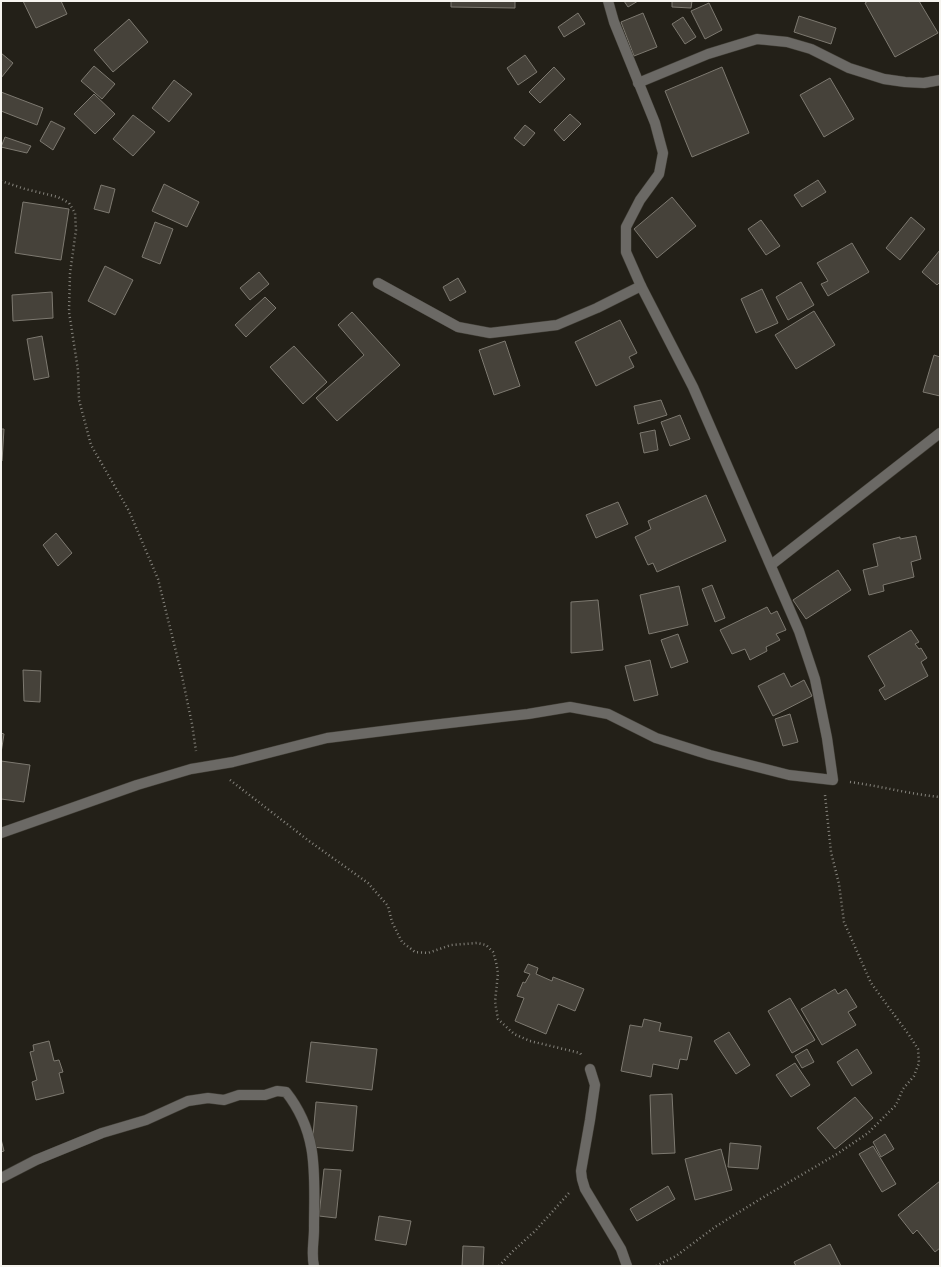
<svg xmlns="http://www.w3.org/2000/svg" width="941" height="1267" viewBox="0 0 941 1267" font-family="Montserrat,sans-serif">
	<rect width="100%" height="100%" fill="#232018"/>
	<!-- building -->
	<g fill="#46423a" stroke="#7d7970">
		<polygon points="23,1 61,1 67,14 36,28"/>
		<polygon points="451,1 515,1 515,8 451,7"/>
		<polygon points="624,1 638,1 628,7"/>
		<polygon points="672,1 692,1 691,8 672,7"/>
		<polygon points="868,1 919,1 938,33 895,57 865,3"/>
		<polygon points="709,3 722,30 705,39 691,11"/>
		<polygon points="578,13 585,24 564,37 558,27"/>
		<polygon points="643,13 657,47 634,56 621,22"/>
		<polygon points="799,16 836,28 831,44 794,32"/>
		<polygon points="683,17 696,37 685,44 672,24"/>
		<polygon points="129,19 148,42 113,72 94,50"/>
		<polygon points="1,53 13,63 1,78"/>
		<polygon points="525,55 537,72 518,85 507,68"/>
		<polygon points="94,66 115,84 102,99 81,81"/>
		<polygon points="554,67 565,79 540,103 529,92"/>
		<polygon points="722,67 749,133 692,157 665,91"/>
		<polygon points="830,78 854,119 824,137 800,95"/>
		<polygon points="174,80 192,94 169,122 152,108"/>
		<polygon points="1,92 43,108 37,125 1,111"/>
		<polygon points="94,94 115,114 95,134 74,114"/>
		<polygon points="570,114 581,124 564,141 554,130"/>
		<polygon points="133,115 155,132 133,156 113,139"/>
		<polygon points="51,121 65,128 53,150 40,141"/>
		<polygon points="525,125 535,133 524,146 514,138"/>
		<polygon points="5,137 31,146 27,153 1,147"/>
		<polygon points="818,180 826,192 802,207 794,195"/>
		<polygon points="164,184 199,202 187,227 152,211"/>
		<polygon points="101,185 115,189 109,213 94,209"/>
		<polygon points="672,197 696,226 657,258 634,229"/>
		<polygon points="23,202 69,209 61,260 15,253"/>
		<polygon points="911,217 925,229 900,260 886,248"/>
		<polygon points="761,220 780,246 766,255 748,229"/>
		<polygon points="155,222 173,229 160,264 142,257"/>
		<polygon points="852,243 869,272 828,296 821,284 828,281 817,263"/>
		<polygon points="940,250 940,282 937,285 922,272"/>
		<polygon points="105,266 133,280 115,315 88,301"/>
		<polygon points="259,272 269,284 250,300 240,288"/>
		<polygon points="458,278 466,292 450,301 443,287"/>
		<polygon points="801,282 814,305 788,320 776,297"/>
		<polygon points="762,289 778,323 756,333 741,299"/>
		<polygon points="52,292 53,318 13,321 12,295"/>
		<polygon points="265,297 276,308 246,337 235,325"/>
		<polygon points="814,311 835,345 796,369 775,335"/>
		<polygon points="352,312 400,365 337,421 316,398 364,355 338,325"/>
		<polygon points="620,320 637,353 629,357 634,367 596,386 575,342"/>
		<polygon points="42,336 49,377 34,380 27,339"/>
		<polygon points="505,341 520,386 494,395 479,350"/>
		<polygon points="294,346 327,382 303,404 270,367"/>
		<polygon points="934,355 940,357 940,396 923,392"/>
		<polygon points="661,400 667,415 638,424 634,406"/>
		<polygon points="680,415 690,439 670,446 661,422"/>
		<polygon points="1,429 4,429 2,461 1,461"/>
		<polygon points="655,430 658,450 644,453 640,433"/>
		<polygon points="706,495 726,541 657,572 653,563 648,565 635,537 651,529 648,521"/>
		<polygon points="618,502 628,524 596,538 586,515"/>
		<polygon points="56,533 72,553 58,566 43,545"/>
		<polygon points="916,536 921,559 911,562 914,577 883,585 884,591 869,595 863,570 878,566 873,544 900,537 900,539"/>
		<polygon points="838,570 851,590 806,619 793,600"/>
		<polygon points="712,585 725,618 715,622 702,589"/>
		<polygon points="679,586 688,625 649,634 640,595"/>
		<polygon points="598,600 603,650 571,653 571,602"/>
		<polygon points="767,607 771,614 777,611 786,630 776,634 780,640 766,647 767,651 750,660 745,649 732,654 720,630"/>
		<polygon points="911,630 919,642 915,644 919,649 921,648 927,658 921,662 928,676 885,700 879,690 885,686 868,656"/>
		<polygon points="678,634 688,662 671,668 661,640"/>
		<polygon points="650,660 658,695 634,701 625,666"/>
		<polygon points="23,670 41,671 40,702 24,701"/>
		<polygon points="784,673 791,687 804,680 812,696 773,716 758,686"/>
		<polygon points="790,714 798,742 783,746 775,719"/>
		<polygon points="1,733 4,734 1,753"/>
		<polygon points="1,761 30,765 24,802 1,799"/>
		<polygon points="528,964 538,968 536,974 552,981 553,977 584,989 575,1011 558,1004 546,1034 515,1021 524,998 517,996 523,982 525,983 530,974 524,972"/>
		<polygon points="835,989 838,994 846,989 857,1007 848,1012 856,1025 822,1045 801,1009"/>
		<polygon points="790,998 815,1040 792,1053 768,1011"/>
		<polygon points="644,1019 661,1023 659,1031 692,1037 687,1060 680,1059 678,1069 653,1064 651,1077 621,1071 630,1025 642,1027"/>
		<polygon points="729,1032 750,1065 736,1074 714,1041"/>
		<polygon points="49,1041 54,1061 59,1060 63,1072 59,1073 64,1093 36,1100 32,1082 37,1080 30,1052 34,1051 33,1045"/>
		<polygon points="311,1042 377,1049 372,1090 306,1082"/>
		<polygon points="807,1049 814,1062 802,1068 795,1056"/>
		<polygon points="857,1049 872,1073 852,1086 837,1062"/>
		<polygon points="795,1063 810,1085 791,1097 776,1075"/>
		<polygon points="672,1094 675,1153 652,1154 650,1095"/>
		<polygon points="855,1097 873,1118 835,1149 817,1128"/>
		<polygon points="316,1102 357,1106 353,1151 312,1147"/>
		<polygon points="885,1134 894,1149 881,1157 873,1142"/>
		<polygon points="1,1139 4,1151 1,1152"/>
		<polygon points="730,1143 761,1146 758,1169 728,1167"/>
		<polygon points="873,1146 896,1184 882,1192 859,1154"/>
		<polygon points="721,1149 732,1190 695,1200 685,1159"/>
		<polygon points="324,1169 341,1170 336,1218 319,1216"/>
		<polygon points="940,1181 940,1248 935,1252 917,1230 913,1234 898,1215"/>
		<polygon points="668,1186 675,1199 637,1221 630,1209"/>
		<polygon points="379,1216 411,1221 406,1245 375,1240"/>
		<polygon points="830,1244 841,1266 796,1266 794,1262"/>
		<polygon points="463,1246 484,1247 483,1266 462,1266"/>
	</g>
	<g fill="none" stroke-linecap="round" stroke-linejoin="round">
		<!-- minor casing -->
		<g stroke="#413e36" stroke-width="11">
			<g id="minor">
				<polyline points="638,83 708,54 757,39 787,42 811,49 849,68 884,79 905,82 924,83 940,80"/>
				<polyline points="378,283 458,327 490,333 557,325 597,308 641,286"/>
				<polyline points="771,565 940,433"/>
				<polyline points="1,833 137,785 191,769 233,762 327,738 415,727 528,714 570,707 608,714 656,738 710,755 789,775 833,780 827,738 815,679 799,631 693,387 641,286 626,252 626,227 640,200 659,174 663,153 655,123 614,22 608,1"/>
				<polyline points="590,1069 595,1085 590,1120 581,1171 582,1179 585,1189 621,1249 627,1266"/>
				<path d="M1,1178L36,1160L102,1133L146,1120L188,1101L208,1098L224,1100L239,1095H265L277,1091L286,1092C320,1135 314,1178 314,1229C314,1242 311,1254 314,1266"/>
			</g>
		</g>
		<!-- path -->
		<g stroke="#86847d" stroke-width="2.5" stroke-dasharray="1 3" stroke-linecap="butt">
			<polyline points="1,181 25,189 58,197 69,203 75,213 76,230 70,273 69,312 78,370 79,400 91,445 129,511 158,579 182,676 192,724 196,751"/>
			<polyline points="230,780 309,841 368,883 388,906 392,922 402,942 415,952 428,953 451,945 477,943 486,945 493,952 496,962 498,973 495,1002 498,1019 514,1034 530,1041 580,1053 582,1056"/>
			<path d="M850,782C880,786 909,794 940,797"/>
			<polyline points="499,1266 512,1252 536,1230 569,1193"/>
			<polyline points="656,1266 676,1256 715,1227 762,1198 837,1154 868,1133 896,1105 903,1089 914,1076 919,1063 918,1049 909,1035 871,983 844,922 839,884 831,852 825,795"/>
		</g>
		<!-- minor -->
		<use href="#minor" stroke="#6b6965" stroke-width="10"/>
	</g>
	<!-- border -->
	<rect width="941" height="1267" fill="none" stroke="#f6f4ef" stroke-width="4"/>
</svg>
